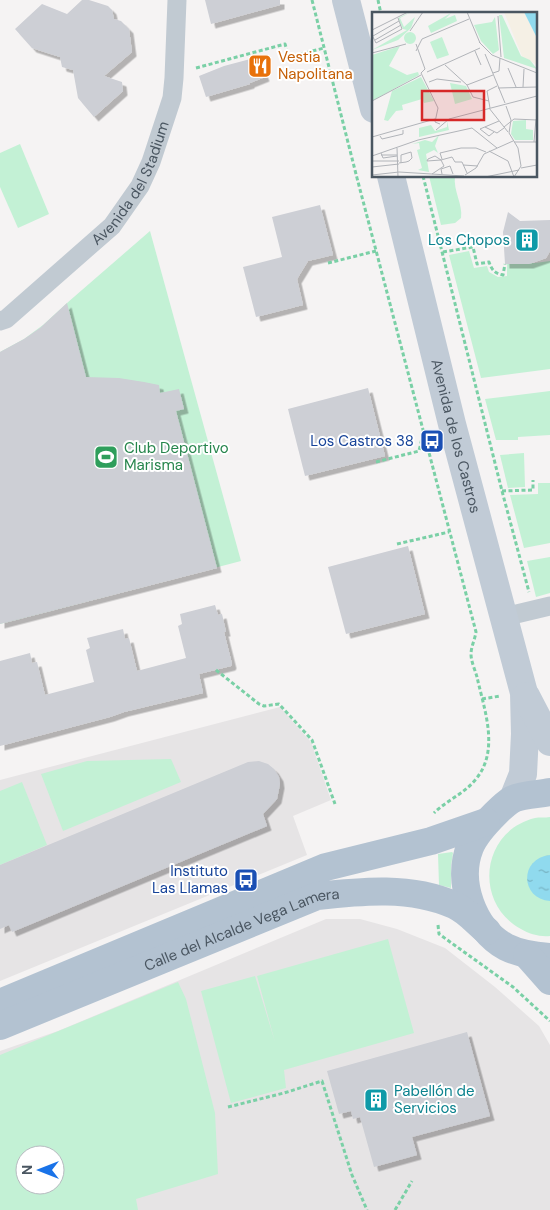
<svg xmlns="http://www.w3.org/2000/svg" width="550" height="1210" viewBox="0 0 550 1210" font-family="'DM Sans',sans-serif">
	<defs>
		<pattern id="water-ripples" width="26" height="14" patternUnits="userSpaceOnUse" patternTransform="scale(1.25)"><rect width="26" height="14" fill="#90daee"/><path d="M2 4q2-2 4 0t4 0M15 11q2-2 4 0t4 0" fill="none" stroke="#78b4c4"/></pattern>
		<filter id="shadow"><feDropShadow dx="4.5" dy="4.5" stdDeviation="0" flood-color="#0004"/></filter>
	</defs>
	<rect width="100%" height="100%" fill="#f5f3f3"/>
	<!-- education -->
	<g fill="#e6e4e5" fill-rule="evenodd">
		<polygon points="280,707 311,742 331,800 293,816 307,855 0,981 0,780"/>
		<path d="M326,919H360L397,929L445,948L495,987L539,1026L550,1045V1210H0V1051L58,1031ZM25,1155H55V1185H25Z"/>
	</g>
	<!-- green -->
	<g fill="#c3f1d5" fill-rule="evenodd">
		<polygon points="20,144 49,214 18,228 0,187 0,153"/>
		<path d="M429,176H455C453,191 463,204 461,218L455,223L441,225Z"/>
		<polygon points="150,231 241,561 0,624 0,352 24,339 43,325 67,303"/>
		<polygon points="469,251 474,268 487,266 489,272 498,277 507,276 507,264 535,263 550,261 550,369 481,378 449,255"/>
		<polygon points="550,391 550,435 518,437 518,440 496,440 485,399"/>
		<polygon points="524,453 525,487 508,488 500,455"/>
		<polygon points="538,483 550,483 550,543 524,548 510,495 538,494"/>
		<polygon points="550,557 550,593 536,597 527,561"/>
		<polygon points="171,759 181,782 63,831 41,774 87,761"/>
		<polygon points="22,782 47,845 0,865 0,791"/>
		<path d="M550,817V936C540,937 529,934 521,929C473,903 481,831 535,818C539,817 545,818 550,817Z"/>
		<polygon points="452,852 453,853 451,866 451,888 439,885 438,854"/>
		<polygon points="388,939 414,1033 284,1070 286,1088 231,1103 201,991 255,976 275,1042 257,976"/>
		<path d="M178,982L186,999L215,1113L218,1174L136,1199L138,1210H0V1055ZM25,1155H55V1185H25Z"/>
	</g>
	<!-- water -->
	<path fill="url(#water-ripples)" d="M550,855V901C520,899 519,858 550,855Z"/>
	<!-- building -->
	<g fill="#cdcfd5" filter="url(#shadow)">
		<polygon points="82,0 89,0 108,6 112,10 114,19 121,21 129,29 132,52 104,76 122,82 123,91 94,117 78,98 73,70 62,67 60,57 32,48 15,29 42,4 67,14"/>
		<polygon points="205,0 280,0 280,5 211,24"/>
		<polygon points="258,57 265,77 250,83 250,84 206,97 199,76 224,66"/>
		<polygon points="320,205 333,255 308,261 297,279 303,305 256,317 243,267 282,257 272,217"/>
		<polygon points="508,212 520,221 550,220 550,251 546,258 529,264 505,264 503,232"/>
		<polygon points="67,303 86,377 119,378 144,382 159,385 160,393 179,389 184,409 176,411 217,568 0,624 0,352 24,339 40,328"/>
		<polygon points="368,388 385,456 305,476 288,409"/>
		<polygon points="408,546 425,614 346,634 328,567"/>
		<polygon points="215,605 218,615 222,614 226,632 224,632 232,664 231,666 199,674 203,693 124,712 110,717 0,746 0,661 30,653 32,663 37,662 45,695 94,682 86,650 90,648 87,638 123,629 125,639 129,638 137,671 186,658 178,626 182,624 180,614"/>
		<polygon points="259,761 268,764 274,769 279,777 280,784 277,799 263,814 267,826 12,932 9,925 0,929 0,865 248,762"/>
		<polygon points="467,1032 490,1116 412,1137 417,1155 374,1167 360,1117 353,1119 351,1111 339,1114 327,1071"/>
	</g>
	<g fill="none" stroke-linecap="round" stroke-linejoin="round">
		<!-- path -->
		<g stroke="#7ad0a6" stroke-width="3" stroke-dasharray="4 2.5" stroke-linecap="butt">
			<path d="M312,0L357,178L476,632C475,639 471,647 471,654C471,661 475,670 477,677C484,709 500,750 476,779C464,794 447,800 434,813"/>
			<polyline points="378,0 381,14"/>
			<polyline points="196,68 285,44 289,57 324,48"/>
			<polyline points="423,176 502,491 529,592"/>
			<path d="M443,252L473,247L477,264L489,262C492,270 494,273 503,275L505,264"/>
			<polyline points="328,263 376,251"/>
			<polyline points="376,462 419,451 423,434"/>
			<polyline points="502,491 533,490 533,480"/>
			<polyline points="397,544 449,532"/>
			<polyline points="216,670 259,704 264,706 279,704 312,740 335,804"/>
			<polyline points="482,699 500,696"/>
			<polyline points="438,925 439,934 513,987 550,1021"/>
			<polyline points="228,1107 284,1093 322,1081 352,1175 367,1210"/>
			<polyline points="395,1210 412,1181"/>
		</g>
		<!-- minor -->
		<g stroke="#c1cad2" stroke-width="19">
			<path id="s1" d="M0,321L6,319L112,226L140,186L151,162L172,98L174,78L177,0"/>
			<polyline points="504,617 550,606"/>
		</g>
		<!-- secondary -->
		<g stroke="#c1cbd6" stroke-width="28">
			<polyline points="346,0 374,109"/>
			<path id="s2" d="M391,176L452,424L524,693L525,734L523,774L513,799"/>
			<polyline points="526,696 550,742"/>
		</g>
		<!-- primary -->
		<g stroke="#b3c2d1" stroke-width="28">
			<path d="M550,792C540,794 521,795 513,799C506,803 500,809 495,814C486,823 475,835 470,847C456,882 473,929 506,947C520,954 535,956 550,957"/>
			<polyline points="527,955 550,981"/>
			<polyline points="0,1003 326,867 431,841 486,822"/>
			<path id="s3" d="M0,1026L317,896C362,891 411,886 454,905C466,910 477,923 487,931"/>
		</g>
	</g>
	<!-- icons -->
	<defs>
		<g id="restaurant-square" transform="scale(1.25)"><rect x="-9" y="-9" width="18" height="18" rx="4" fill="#e8710a" stroke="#fff"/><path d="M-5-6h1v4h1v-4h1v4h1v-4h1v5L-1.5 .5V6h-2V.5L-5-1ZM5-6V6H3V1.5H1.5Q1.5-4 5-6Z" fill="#fff"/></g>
		<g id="building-square" transform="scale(1.25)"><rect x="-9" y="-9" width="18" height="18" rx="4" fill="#0f9aa8" stroke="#fff"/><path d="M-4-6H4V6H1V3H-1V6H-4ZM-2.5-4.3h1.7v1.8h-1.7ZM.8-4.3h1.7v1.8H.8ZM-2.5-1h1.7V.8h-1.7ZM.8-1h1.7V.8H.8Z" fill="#fff"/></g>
		<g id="bus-square" transform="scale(1.25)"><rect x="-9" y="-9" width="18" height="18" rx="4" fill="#1a4fb4" stroke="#fff"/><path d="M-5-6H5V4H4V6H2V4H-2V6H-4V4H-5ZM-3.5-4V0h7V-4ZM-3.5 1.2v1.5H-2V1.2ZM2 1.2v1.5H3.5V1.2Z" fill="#fff"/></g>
		<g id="stadium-square" transform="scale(1.25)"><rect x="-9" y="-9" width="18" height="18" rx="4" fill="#2e9e5b" stroke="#fff"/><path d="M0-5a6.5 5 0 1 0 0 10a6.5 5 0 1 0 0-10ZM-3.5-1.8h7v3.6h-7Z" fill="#fff"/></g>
	</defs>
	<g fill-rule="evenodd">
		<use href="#restaurant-square" x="260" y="66"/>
		<use href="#building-square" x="527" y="240"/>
		<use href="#bus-square" x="432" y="441"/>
		<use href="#stadium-square" x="106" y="457"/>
		<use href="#bus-square" x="246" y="880"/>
		<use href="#building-square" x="376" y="1100"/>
	</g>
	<g text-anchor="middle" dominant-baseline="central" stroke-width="4" stroke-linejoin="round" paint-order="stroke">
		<!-- food labels -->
		<g font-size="15" fill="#c56008" stroke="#fff" text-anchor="start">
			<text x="278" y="57">Vestia<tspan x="278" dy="17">Napolitana</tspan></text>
		</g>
		<!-- street labels -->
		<g font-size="15" fill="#4a5661" stroke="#fff">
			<text stroke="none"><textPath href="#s1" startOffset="194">Avenida del Stadium</textPath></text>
			<text stroke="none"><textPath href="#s2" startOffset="268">Avenida de los Castros</textPath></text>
			<text stroke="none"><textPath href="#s3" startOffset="261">Calle del Alcalde Vega Lamera</textPath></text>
		</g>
		<!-- culture labels -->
		<g font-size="15" fill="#0d838f" stroke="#fff" text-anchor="end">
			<text x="510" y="240">Los Chopos</text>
			<text x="394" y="1091" text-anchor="start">Pabellón de<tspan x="394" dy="17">Servicios</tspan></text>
		</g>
		<!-- transit labels -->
		<g font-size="15" fill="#164399" stroke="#fff" text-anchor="end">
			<text x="414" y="441">Los Castros 38</text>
			<text x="228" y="871">Instituto<tspan x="228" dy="17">Las Llamas</tspan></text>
		</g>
		<!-- leisure labels -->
		<g font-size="15" fill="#27864d" stroke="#fff" text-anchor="start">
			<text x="124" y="448">Club Deportivo<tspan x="124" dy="17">Marisma</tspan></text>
		</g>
	</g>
	<!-- overview -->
	<g transform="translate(372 12)">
		<rect width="165" height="165" fill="#f5f3f3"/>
		<path d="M39,0L28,6L32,15L43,5L39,16L26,28L0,38L35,18L31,17L26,6ZM79,1L73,7L83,3L85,9L59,21L56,14ZM32 26a6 6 0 1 1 12 0a6 6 0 1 1-12 0ZM70,25L77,43L65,47L58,30ZM49,65L62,89L52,91L50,87L30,93L31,98L24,99L16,109L12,108L20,79ZM78,71L94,74L100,87L83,92Z" fill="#c3f1d5"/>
		<path d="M132,0H152L165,26V53L150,44Z" fill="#f5f0e5"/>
		<path d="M127,3H130L149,44L158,48L165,57L132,46ZM123,5L127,38L121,42L109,29L102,13L120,10ZM28,34L17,54L35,63L46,60L47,63L0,89V43ZM154,108V117L161,118V128H143L139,122L141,109ZM75,109L77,118L47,125V116L59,113L63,119L75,115ZM67,123L63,134L66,141L62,138L54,142L57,160L46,158L50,156L45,138L48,137L47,131L40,132L53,128L60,130Z" fill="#c3f1d5"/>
		<path d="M152,0H165V26Z" fill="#90daee"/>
		<path fill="none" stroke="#b1b4b9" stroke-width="1" d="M95,0L108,31M126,4L129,45M0,18L36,0M38,19L51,0M0,23L4,31L30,17L26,6M1,24L27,9M3,28L29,13M107,30L120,43L165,61M44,32L53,57M44,39L50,27L97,7M103,39L109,53M0,41L34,32M113,42L133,91M73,53L95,73L121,63M136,56L144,75M53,57L49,61L66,96L63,110L68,112M55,60L108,36M121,61L127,59L128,46M57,70L65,67L89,70M95,73L101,85L117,89M151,75L152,57M126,76L165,75M0,89L49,63M134,94L139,108L137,121L146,136L149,154L142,165M117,96L136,120M118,96L115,79L125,74M113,115L125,121L132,116M132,115L142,107L165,108M64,118L77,107L165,84M122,120L117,124L108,117L127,109M8,124L10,127L31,122V118M0,125L63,107M142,130H165M162,130L164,107M25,136L26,165M117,139L136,149L142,165M9,141L11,146L25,144M9,143H25M0,144L46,128L100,116L125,136M63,144L69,148L55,149L56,147ZM70,147L68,141L89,136H104L114,140M0,149H27M27,151L34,150L37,149L40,146L39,140L29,143V151M91,153L106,154M0,155L27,152M149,156L165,153M60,162L72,154L69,148L80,145L83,150H90L95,161M70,162L69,157L78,154L81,162M0,163L27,160L92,164M93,163L104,156L112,142L141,129M113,165L147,158"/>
		<path fill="#d62828" fill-opacity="0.15" stroke="#d62828" stroke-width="2.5" d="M50,79H112V108H50Z"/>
		<rect width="165" height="165" fill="none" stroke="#4a5661" stroke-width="2.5"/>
	</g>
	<!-- north arrow -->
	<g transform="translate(40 1170) rotate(270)"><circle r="24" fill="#ffffff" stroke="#b7bbc0"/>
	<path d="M0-4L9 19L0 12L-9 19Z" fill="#1a73e8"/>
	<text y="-8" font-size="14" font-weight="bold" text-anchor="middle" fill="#4a5661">N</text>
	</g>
</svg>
